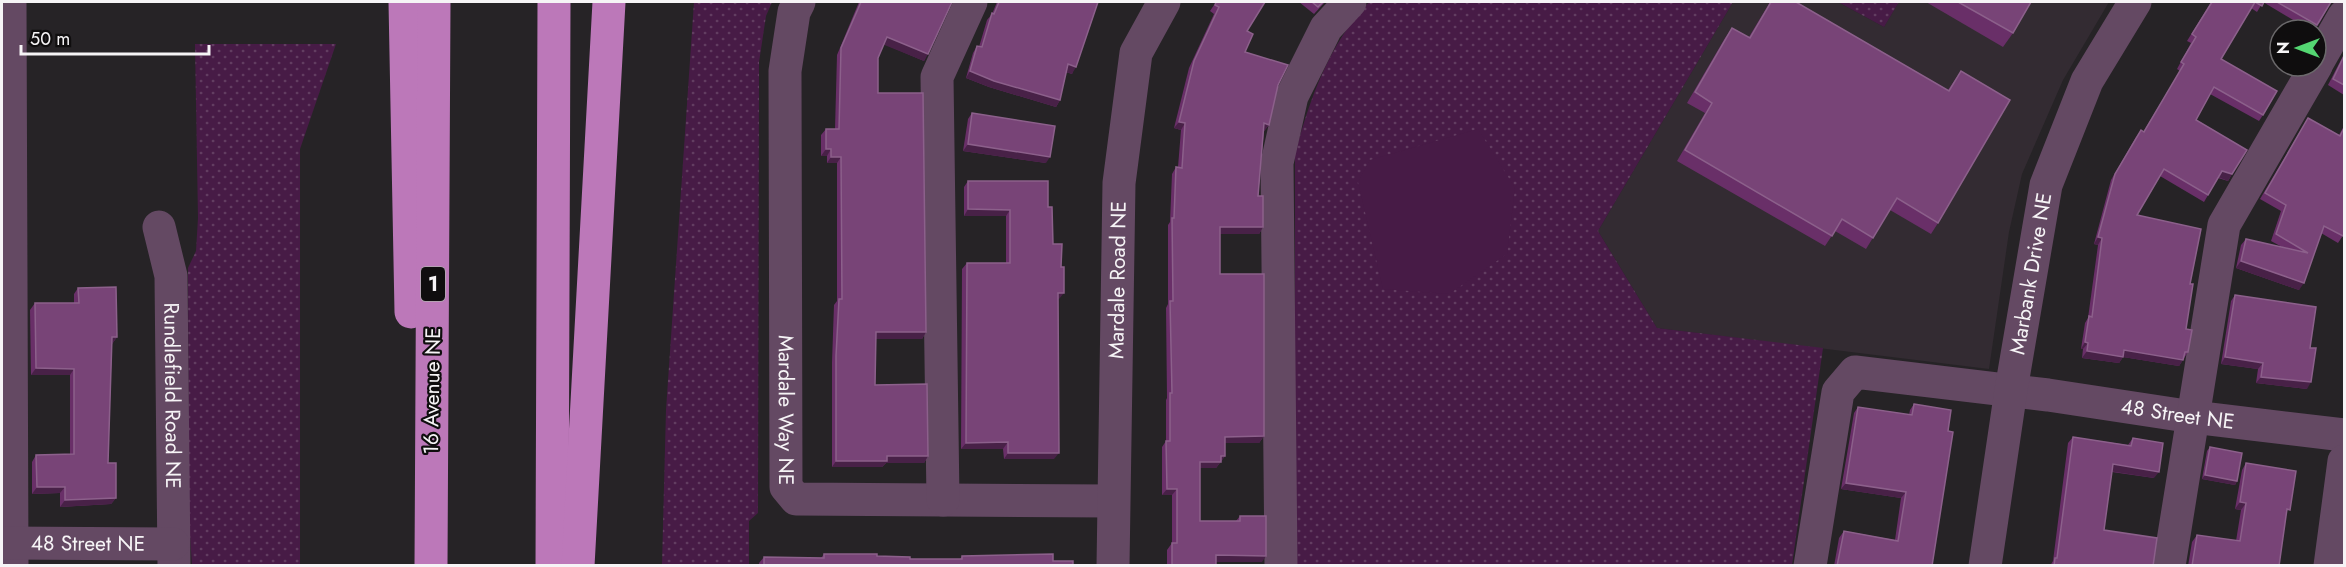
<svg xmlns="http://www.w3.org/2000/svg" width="2346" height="567" viewBox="0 0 2346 567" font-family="Jost,sans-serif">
	<defs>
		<pattern id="park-dots" width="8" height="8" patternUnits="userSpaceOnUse" patternTransform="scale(1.5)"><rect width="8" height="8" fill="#471b46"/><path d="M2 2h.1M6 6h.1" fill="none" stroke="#623d61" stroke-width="1.8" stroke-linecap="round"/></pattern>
	</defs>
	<rect width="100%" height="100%" fill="#262326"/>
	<!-- built -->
	<polygon fill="#332b32" points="1733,2 1838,2 1884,27 1899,2 2109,2 2063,80 2022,174 2009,232 1989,369 1657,328 1598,231"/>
	<!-- park -->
	<g fill="url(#park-dots)">
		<polygon points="694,2 772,2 766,16 759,62 758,513 749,521 749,565 662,565 666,410"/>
		<path d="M1369,2H1733L1598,231L1657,328L1823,348L1792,565L1295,566V154C1310,98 1329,44 1369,2Z"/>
		<polygon points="1838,2 1899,2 1884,27"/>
		<polygon points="195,44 336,44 300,149 300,565 192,565 189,521 188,268 196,251 198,218"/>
	</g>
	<!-- pitch -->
	<polygon fill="#471b46" points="1478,129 1515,188 1507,254 1449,294 1383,289 1358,182 1370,160"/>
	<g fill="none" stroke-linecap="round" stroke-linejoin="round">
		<!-- minor -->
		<g stroke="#644963" stroke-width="33">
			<polyline points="10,2 12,566"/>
			<path id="s1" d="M799,2L794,12L785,71L786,487L796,499L1113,501"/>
			<polyline points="2316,65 2344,16"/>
			<path id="s2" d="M159,227L171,276L174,566"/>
			<polyline points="943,500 937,77 971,2"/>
			<path id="s3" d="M2,543L173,544"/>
			<path id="s4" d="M1113,566L1119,183L1136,53L1164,2"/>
			<polyline points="1281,566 1277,163 1292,96 1326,28 1350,2"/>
			<path id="s5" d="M1810,566L1838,392L1855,372L2048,395L2193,417L2344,435"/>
			<path id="s6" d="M1985,566L2011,390L2046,185L2087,81L2135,2"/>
			<polyline points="2169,566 2224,225 2316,66"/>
			<polyline points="2330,566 2344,461"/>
		</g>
		<!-- highway -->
		<g stroke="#bc78b9" stroke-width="33">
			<polyline points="405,2 411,312"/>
			<polyline points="431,566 434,2"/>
			<polyline points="552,566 554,2"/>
			<polyline points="578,566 609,2"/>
		</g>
	</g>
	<!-- wall -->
	<g fill="#692f68">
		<polygon points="859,2 952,2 924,61 884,44 878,58 878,93 926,332 922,339 876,339 875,385 928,456 924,463 886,463 882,467 832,467 832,362 834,305 837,301 837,163 827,163 827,156 821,156 821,135 826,129 835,129 837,55"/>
		<polygon points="997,2 1098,2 1072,74 1066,72 1060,100 1056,107 989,87 966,78 973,53 977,46 979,47 987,20 992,14"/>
		<polygon points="1216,2 1265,2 1247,31 1245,52 1278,85 1269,125 1264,131 1258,196 1263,227 1259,234 1220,234 1220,274 1264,436 1259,443 1225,443 1225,456 1216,468 1200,468 1200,521 1236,521 1240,516 1262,562 1216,562 1216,566 1167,566 1167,550 1172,543 1172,495 1162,495 1162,447 1166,441 1166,400 1167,398 1166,308 1168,304 1168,225 1170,222 1172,174 1176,167 1178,167 1181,130 1174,128 1189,68 1214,14 1210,11"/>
		<polygon points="1299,2 1325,2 1314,14"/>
		<polygon points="1770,2 1796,2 1948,90 1961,71 1938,223 1931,234 1890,210 1866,249 1835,231 1825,246 1677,161 1705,113 1687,103 1725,38 1732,28 1749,37"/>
		<polygon points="1926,2 2031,2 2013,33 2003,47"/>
		<polygon points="2211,2 2331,2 2320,22 2314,30 2310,30 2263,2 2257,12 2251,8 2221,59 2263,115 2259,121 2210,94 2196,120 2232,174 2228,181 2218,178 2204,202 2160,176 2137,215 2190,284 2186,329 2188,352 2179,366 2123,357 2119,363 2082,358 2083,349 2081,349 2085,323 2088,318 2098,245 2094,244 2111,180 2136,137 2141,130 2143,132 2180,71 2177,69 2191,43 2187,41"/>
		<polygon points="2344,54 2344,95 2328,85"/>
		<polygon points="972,113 1046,163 963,151 968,119"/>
		<polygon points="2308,118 2339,135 2344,126 2344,234 2338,243 2321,233 2299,290 2236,268 2241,245 2246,239 2282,247 2271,241 2281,211 2260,199"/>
		<polygon points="968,181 1048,207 1059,299 1058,299 1054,459 1004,459 1003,449 961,449 962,269 967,263 1006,263 1006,216 964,216 964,187"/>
		<polygon points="78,288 117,337 112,344 108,463 116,498 111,504 60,507 60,493 32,494 32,462 36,455 70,455 70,375 31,375 30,310 35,303 74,303 74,294"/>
		<polygon points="2235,295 2310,348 2307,389 2256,383 2258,369 2221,364 2231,301"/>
		<polygon points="1914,404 1948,431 1932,566 1834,566 1839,538 1844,531 1895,540 1901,498 1841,489 1854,413 1858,407 1909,415 1910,410"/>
		<polygon points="2073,437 2128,445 2133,438 2154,478 2112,472 2104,530 2153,566 2050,566 2053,561 2068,443"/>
		<polygon points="2210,447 2237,481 2235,485 2202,479 2207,451"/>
		<polygon points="2246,463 2286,516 2279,566 2188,566 2192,542 2197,535 2236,541 2241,510 2235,509 2242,470"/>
		<polygon points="824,554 910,559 960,559 962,556 1053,561 1073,566 759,566 759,563 764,557 821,558"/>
	</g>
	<!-- shaded-wall -->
	<g fill="#482147">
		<polygon points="887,37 928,54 924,61 882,44"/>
		<polygon points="1068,64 1076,67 1072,74 1063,71"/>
		<polygon points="970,71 1060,100 1056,107 989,87 966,78"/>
		<polygon points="1179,122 1185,123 1181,130 1174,128"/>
		<polygon points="1264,123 1269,125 1264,131 1260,130"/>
		<polygon points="968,144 1050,157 1046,163 963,151"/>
		<polygon points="826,149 831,149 827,156 821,156"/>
		<polygon points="831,157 841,157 837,163 827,163"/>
		<polygon points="2222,171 2232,174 2228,181 2218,177"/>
		<polygon points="968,209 1010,210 1006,216 964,216"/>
		<polygon points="1220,227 1263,227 1259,234 1216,234"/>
		<polygon points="2098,237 2102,238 2098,245 2094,244"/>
		<polygon points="2241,261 2304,283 2299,290 2236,268"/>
		<polygon points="1058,293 1064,293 1059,299 1054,299"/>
		<polygon points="876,332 926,332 922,339 871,339"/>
		<polygon points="112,337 117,337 112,344"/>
		<polygon points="2085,342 2088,343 2083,349 2081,349"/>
		<polygon points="2124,350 2183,360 2179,366 2123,357 2119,363 2082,358 2087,351"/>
		<polygon points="2225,357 2263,363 2258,369 2221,364"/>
		<polygon points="36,368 74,369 70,375 31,375"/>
		<polygon points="2261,377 2311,382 2307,389 2256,383"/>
		<polygon points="1264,436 1259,443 1220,443 1225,437"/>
		<polygon points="1008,442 1003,449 961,449 966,443"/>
		<polygon points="1008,453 1059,453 1054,459 1004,459"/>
		<polygon points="887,456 928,456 924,463 886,463 882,467 832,467 836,461"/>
		<polygon points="1221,456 1225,456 1216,468 1196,468 1200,462"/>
		<polygon points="2113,464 2159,472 2154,478 2109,471"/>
		<polygon points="2205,475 2237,481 2235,485 2202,479"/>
		<polygon points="1846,483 1906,492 1901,498 1841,489"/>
		<polygon points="37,487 65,487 60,493 32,494"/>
		<polygon points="1167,489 1177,489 1172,495 1162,495"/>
		<polygon points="116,498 111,504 60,507 65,500"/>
		<polygon points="2240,502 2246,503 2241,510 2235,509"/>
		<polygon points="1216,555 1266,556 1262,562 1212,562"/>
	</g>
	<!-- building -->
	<g fill="#784477" stroke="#8c608b" stroke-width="1.5">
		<polygon points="861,2 952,2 928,54 887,37 878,58 878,93 923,93 926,332 876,332 875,385 927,384 928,456 887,456 887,461 836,461 836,356 839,299 842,299 841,157 831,157 831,149 826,149 826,129 839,129 841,48"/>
		<polygon points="999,2 1098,2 1076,67 1068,64 1060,100 994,81 970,71 977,46 982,47 992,13 994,14"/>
		<polygon points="1216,2 1265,2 1247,31 1253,34 1245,52 1288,65 1278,85 1269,125 1264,123 1258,196 1263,196 1263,227 1220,227 1220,274 1264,274 1264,436 1225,437 1225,456 1221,456 1221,462 1200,462 1200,521 1240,521 1240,516 1266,516 1266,556 1216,555 1216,566 1172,566 1172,543 1177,543 1177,489 1167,489 1166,441 1170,441 1170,393 1172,393 1170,301 1173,301 1172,218 1174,218 1176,167 1182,168 1185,123 1179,122 1194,61 1219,7 1215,5"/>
		<polygon points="1312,2 1323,2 1318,7"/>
		<polygon points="1771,2 1796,2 1949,91 1961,71 2010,100 1938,223 1897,198 1873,238 1842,219 1832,236 1685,150 1712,103 1695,92 1732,28 1750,38"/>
		<polygon points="1958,2 2031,2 2013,33"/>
		<polygon points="2212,2 2264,2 2262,6 2255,2 2221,59 2277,91 2263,115 2214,87 2196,120 2247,150 2232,174 2222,171 2208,195 2164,169 2137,215 2201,229 2190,284 2193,284 2186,329 2192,330 2188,352 2185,352 2183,360 2124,350 2123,357 2087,351 2088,343 2085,342 2089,316 2092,317 2102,238 2098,237 2115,174 2141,130 2144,132 2184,64 2181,62 2196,37 2192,34"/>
		<polygon points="2277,2 2331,2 2317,25"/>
		<polygon points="2344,56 2344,85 2333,79"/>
		<polygon points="972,113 1055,126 1050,157 968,144"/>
		<polygon points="2308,118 2340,136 2344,128 2344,234 2343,236 2324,226 2304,283 2241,261 2246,239 2308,253 2276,234 2286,205 2265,193"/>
		<polygon points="968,181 1048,181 1048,207 1052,207 1053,244 1062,244 1061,267 1064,267 1064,293 1058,293 1059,453 1008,453 1008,442 966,443 967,263 1010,263 1010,210 968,209"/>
		<polygon points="116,287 117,337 112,337 108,463 116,463 116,498 65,500 65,487 37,487 36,455 74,454 74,369 36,368 35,303 79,303 78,288"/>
		<polygon points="2235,295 2316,307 2310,348 2316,348 2311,382 2261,377 2263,363 2225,357"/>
		<polygon points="1914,404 1951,410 1948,431 1953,432 1932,566 1837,566 1844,531 1898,541 1906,492 1846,483 1858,407 1912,415"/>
		<polygon points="2073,437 2131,446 2133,438 2163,443 2159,472 2113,464 2104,530 2157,538 2153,566 2054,566 2055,558 2057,558"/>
		<polygon points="2210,447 2242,453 2237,481 2205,475"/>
		<polygon points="2246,463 2296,471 2290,510 2287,509 2279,566 2192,566 2197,535 2240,541 2246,503 2240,502"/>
		<polygon points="824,554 877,554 877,556 910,557 910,559 962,559 962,556 1053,554 1053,561 1073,561 1073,566 764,566 764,557 824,558"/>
	</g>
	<g text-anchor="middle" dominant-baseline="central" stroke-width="4.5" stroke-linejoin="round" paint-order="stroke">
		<!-- shield labels -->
		<rect fill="#0f0d0e" stroke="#b1afb0" stroke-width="1.5" x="421" y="267" width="24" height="34" rx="4.5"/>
		<g font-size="20" font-weight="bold" fill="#f6f4f6">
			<text x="433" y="284">1</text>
		</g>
		<!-- street labels -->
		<g font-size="21" fill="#f6f4f6" stroke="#0f0d0e">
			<text stroke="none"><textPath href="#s6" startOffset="296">Marbank Drive NE</textPath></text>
			<text stroke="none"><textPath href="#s4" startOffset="286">Mardale Road NE</textPath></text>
			<text transform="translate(432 391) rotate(-89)">16 Avenue NE</text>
			<text stroke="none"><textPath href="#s2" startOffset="170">Rundlefield Road NE</textPath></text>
			<text stroke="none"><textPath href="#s1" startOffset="410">Mardale Way NE</textPath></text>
			<text stroke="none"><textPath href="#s5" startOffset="528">48 Street NE</textPath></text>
			<text stroke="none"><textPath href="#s3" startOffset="86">48 Street NE</textPath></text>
		</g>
	</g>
	<!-- border -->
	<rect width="2346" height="567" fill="none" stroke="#f6f4f6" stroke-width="6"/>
	<!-- north arrow -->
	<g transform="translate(2298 48) rotate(270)"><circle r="28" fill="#0f0d0e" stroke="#6b696b" stroke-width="1.5"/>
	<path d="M0-4.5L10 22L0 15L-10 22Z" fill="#54d672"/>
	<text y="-9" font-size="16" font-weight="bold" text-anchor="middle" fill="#f6f4f6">N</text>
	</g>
	<!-- scale -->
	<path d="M21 45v9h188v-9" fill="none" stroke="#f6f4f6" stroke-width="3"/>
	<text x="30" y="45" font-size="18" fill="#f6f4f6" stroke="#0f0d0e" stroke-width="4.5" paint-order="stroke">50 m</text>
</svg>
